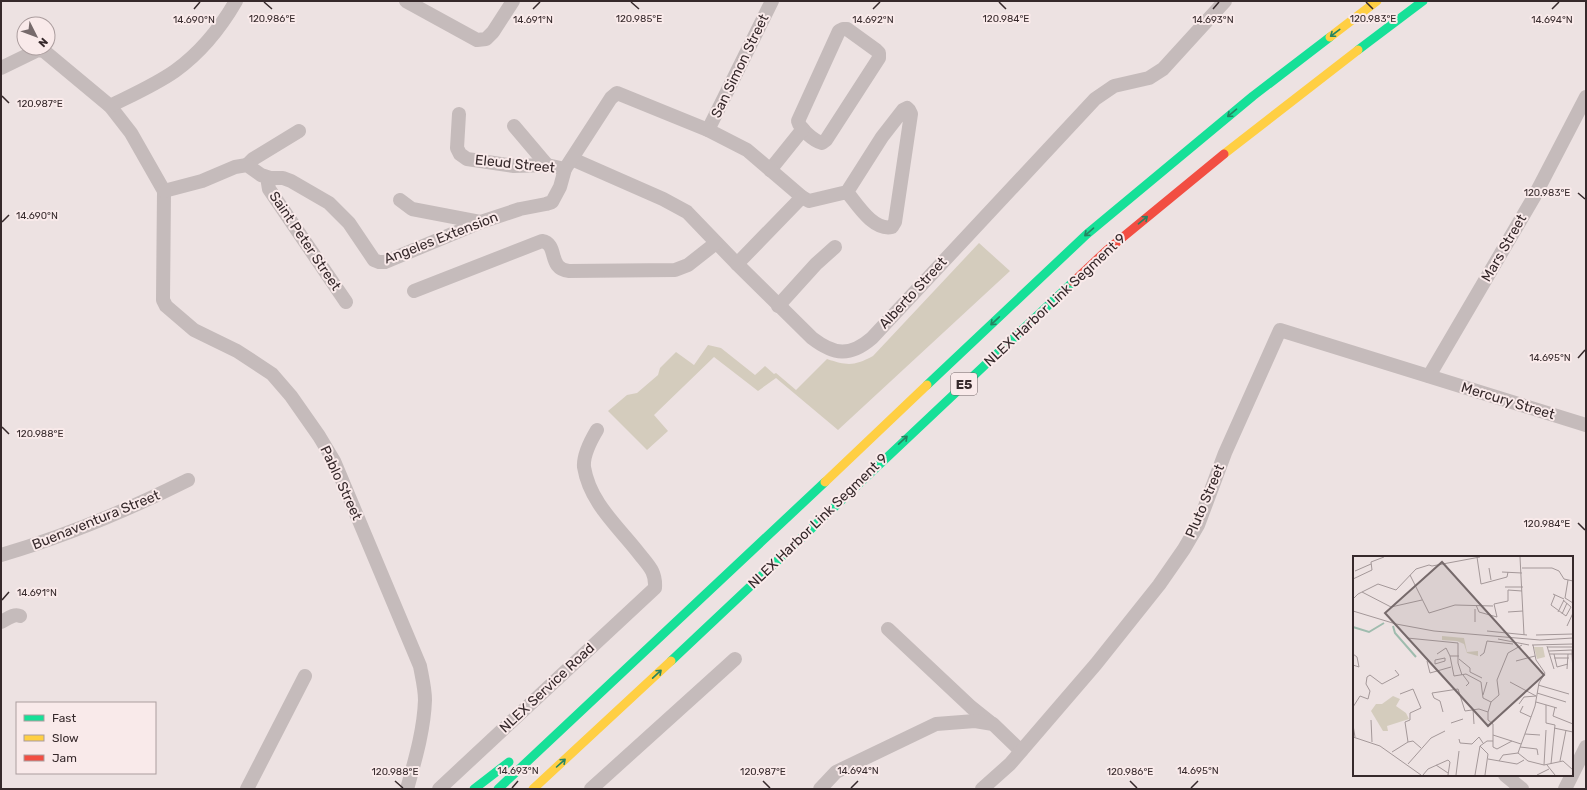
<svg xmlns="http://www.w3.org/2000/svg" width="1587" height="790" viewBox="0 0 1587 790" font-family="Rubik,sans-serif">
	<rect width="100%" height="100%" fill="#ede2e2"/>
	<!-- green -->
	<path fill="#d4ccbd" d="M979,243L1010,271L838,430L776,378L758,391L714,357L654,415L668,431L647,450L608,411L627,395L637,393L658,375L660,368L676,352L694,365L708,345L721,348L755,375L765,366L774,374L776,373L796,390L827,359C848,366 854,366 873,356Z"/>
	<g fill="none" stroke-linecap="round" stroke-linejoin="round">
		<!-- street -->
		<g stroke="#c5bbbb" stroke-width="14">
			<polyline points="406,1 477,40 486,39 493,32 513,1"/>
			<path d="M843,29H847L876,50L879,53V58L826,140L822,143C814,141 800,129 798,121L839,31Z"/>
			<path d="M1,68L38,50L44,51L110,106L131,133L164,191L163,300L166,306L194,330L237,351L272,374L291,396L319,436L334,461L420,666C422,677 425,689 425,700C424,730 415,760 407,789"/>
			<path d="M110,106C132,95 155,85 175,71C200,53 221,27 236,1"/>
			<polyline points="459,114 457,148 460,154 467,159 514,166 547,165 565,169"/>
			<polyline points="514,126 547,165"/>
			<polyline points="708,130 772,1"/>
			<path d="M572,159L663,199L687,212L737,264L812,338C834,355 850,357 872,338L1095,99L1114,86L1149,78L1163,69L1225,1"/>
			<polyline points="247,165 253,159 299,131"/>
			<polyline points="770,170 803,129"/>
			<polyline points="270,178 268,183 269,189 346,302"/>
			<path d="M164,191L202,181L235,167L247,165L261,175L270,178H283L291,181L329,203L349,223L374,260L379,262H385L481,222L520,209L546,204L552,202L560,187L565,169L611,98L617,93L708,130L747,150L802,197L809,201L847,192L882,137L903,110L907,108L909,110L911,114L895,222L892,227C873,231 857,204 847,192"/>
			<polyline points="400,200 412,209 480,222"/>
			<polyline points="737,264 802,197"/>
			<path d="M414,291L542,241C559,244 547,269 569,271L675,270L688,265L716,243"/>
			<polyline points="778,306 816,264 835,247"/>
			<polyline points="1429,376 1534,197 1586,97"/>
			<path d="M1,555C66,536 128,510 188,480"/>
			<path d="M1,622C7,619 14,613 20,616"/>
			<polyline points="888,629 971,707 991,723"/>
			<polyline points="1505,775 1522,789"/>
			<polyline points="247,789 305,676"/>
			<path d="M439,789L655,588C656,573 650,567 641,556C620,528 590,504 584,467C583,455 591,440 597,430"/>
			<polyline points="591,789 735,659"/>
			<polyline points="820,789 836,772 936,724 975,721 993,724 1021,751"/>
			<polyline points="982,789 1010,764 1096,664 1159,585 1184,549 1198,525 1225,453 1280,330 1586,425"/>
			<polyline points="1565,789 1586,747"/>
		</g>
		<!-- fast -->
		<g stroke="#16e098" stroke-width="9">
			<polyline points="1358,50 1423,1"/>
			<polyline points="927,385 1087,234 1253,96 1330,37"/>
			<polyline points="671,661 1073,282"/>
			<polyline points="474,789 509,762"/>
			<polyline points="498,789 825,482"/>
		</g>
		<!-- slow -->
		<g stroke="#ffcf43" stroke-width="9">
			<polyline points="1330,37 1377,1"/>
			<polyline points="1224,154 1358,50"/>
			<polyline points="825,482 927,385"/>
			<polyline points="533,789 671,661"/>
		</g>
		<!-- jam -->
		<polyline stroke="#f24e42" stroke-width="9" points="1073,282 1106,251 1224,154"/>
	</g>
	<!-- one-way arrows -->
	<defs><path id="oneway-shaft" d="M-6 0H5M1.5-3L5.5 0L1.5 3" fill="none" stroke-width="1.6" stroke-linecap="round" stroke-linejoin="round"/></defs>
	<g stroke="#268462">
		<use href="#oneway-shaft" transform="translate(1335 33) rotate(143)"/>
		<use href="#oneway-shaft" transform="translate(1232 113) rotate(140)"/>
		<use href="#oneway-shaft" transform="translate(1143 220) rotate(-40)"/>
		<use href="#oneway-shaft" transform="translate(1089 232) rotate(139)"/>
		<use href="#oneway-shaft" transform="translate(995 321) rotate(137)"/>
		<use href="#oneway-shaft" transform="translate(903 440) rotate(-43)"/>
		<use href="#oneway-shaft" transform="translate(657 674) rotate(-43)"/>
		<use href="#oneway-shaft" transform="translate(561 763) rotate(-42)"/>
	</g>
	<!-- ticks -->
	<path fill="none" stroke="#36292b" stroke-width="1.5" d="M264,2L272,9M631,2L639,9M999,2L1006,9M1366,2L1373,9M194,9L200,2M533,9L540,2M873,9L880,2M1213,9L1219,2M1552,9L1559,2M2,96L9,103M1578,193L1585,199M2,222L9,215M1578,358L1585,350M2,427L9,434M1578,523L1585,530M2,600L9,592M395,781L403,788M763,781L770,788M1130,781L1137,788M512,788L518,781M851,788L858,781M1191,788L1198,781"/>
	<g text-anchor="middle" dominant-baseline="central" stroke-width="4" stroke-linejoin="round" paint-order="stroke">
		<!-- shield labels -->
		<rect fill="#f9eaea" stroke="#706364" stroke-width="1" x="951" y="373" width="26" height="22" rx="3"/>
		<g font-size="13" font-weight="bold" fill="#36292b">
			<text x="964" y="384">E5</text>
		</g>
		<!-- street labels -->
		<g font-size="14" fill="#36292b" stroke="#f9eaea">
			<text transform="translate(740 66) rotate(-64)">San Simon Street</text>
			<text transform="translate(515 164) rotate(6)">Eleud Street</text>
			<text transform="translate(441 238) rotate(-21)">Angeles Extension</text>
			<text transform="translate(305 241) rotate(56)">Saint Peter Street</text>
			<text transform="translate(1504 248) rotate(-60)">Mars Street</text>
			<text transform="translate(913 293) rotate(-47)">Alberto Street</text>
			<text transform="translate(1055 300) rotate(-43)">NLEX Harbor Link Segment 9</text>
			<text transform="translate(1508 401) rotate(17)">Mercury Street</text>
			<text transform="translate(341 483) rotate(65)">Pablo Street</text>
			<text transform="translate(1205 501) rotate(-67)">Pluto Street</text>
			<text transform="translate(96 520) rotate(-22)">Buenaventura Street</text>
			<text transform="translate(818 521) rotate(-44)">NLEX Harbor Link Segment 9</text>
			<text transform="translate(547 688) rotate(-43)">NLEX Service Road</text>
		</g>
	</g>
	<!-- overview -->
	<g transform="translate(1353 556)">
		<rect width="220" height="220" fill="#ede2e2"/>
		<path d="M89,80L111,82L114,96L125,95V100L114,97L111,88L104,85L89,84ZM181,91H190L192,101L184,103ZM40,140L47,143L43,150L53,157L56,163L34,170L35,175H30L18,155L23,148H29Z" fill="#d4ccbd"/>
		<path fill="none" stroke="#9fbcae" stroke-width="2" d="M40,70L42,77L63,101M0,71L16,76L31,67"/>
		<path fill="none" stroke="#a49899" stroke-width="1" d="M124,1L128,28L154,21L155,16M167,1L171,79M76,9L79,10L127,1M136,12L138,24M169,12H199L206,15L211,23L220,25M2,15L18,8M149,16L169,17M57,19L76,57L102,49L140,50M0,23L19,14L18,6L31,1M215,24L212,42L220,47M152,31H170M9,36L38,51L69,44M200,38L211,43M202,39L198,49L213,60L218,51L210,44M0,43L5,38L25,28L43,34L63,13L76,9M123,49L126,56L144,61L141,48L155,45V34L169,35M0,55L43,68L81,75L187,84L220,82M155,56L170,55M205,56L211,44M209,58L214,47M122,66V53M214,70L220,57M134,75L174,79M183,79L220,78M54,82L105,87V107L109,119M145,83L176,89M179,89L220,88M194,90L201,113M195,91H220M196,95L219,94M0,98L4,101L6,111L0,109M84,98L93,92L97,100H106M197,98H219V94M201,98L204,111L215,108M219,98L220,117M97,100L101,120L113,118L128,126L130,142L138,146M127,100L131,97L134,85L160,88M92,102V105L82,108V104ZM201,102H216M106,103L117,112V116L129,122M74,105L77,117L98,111M163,105L182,100M214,113L215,98M110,119L116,127L113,130M157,126L183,140M185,129L216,138M184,137L213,146M130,139L134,126M183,146L204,152M166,148L171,141L183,140M193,149V167L202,169L198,208M170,150L167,156L178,161M0,151L7,140L15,143L17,135L13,128L14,121L17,119L29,128L46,119L42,114M202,151L200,160L220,168M120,153L121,168M112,155L126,153L135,156M90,156L87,145L81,142L79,137L105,133L112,155M18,164L19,186M98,167L110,163M0,169L2,181M201,172L220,176M172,178L187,179M140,179L168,188M0,181L27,190L68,219M106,183L107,187L119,188L126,181L130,187M159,185L144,193L140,191V168L135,164V156L138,146L146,139L144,124L155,97L169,89M55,186L60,185L68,192M127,190L135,198L132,219M167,191L184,193L185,199M39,196L55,186L52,166L57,164V157L68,152L60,133L47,138M165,197L182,150L186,127L192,117L183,104L180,89M165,197L175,205L191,209L210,205L220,214M135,203L164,208L171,204M146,205L150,199L165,197M207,205L213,174M55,208L78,182L92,175M83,209L95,217M191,209L193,174M194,209L202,219M70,219L75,213L95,204L97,206L95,219M103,219L106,195M122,219L127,190L134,185H140M184,219L196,213"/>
		<path fill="#766a6b" fill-opacity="0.15" stroke="#766a6b" stroke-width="2" d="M89,6L191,119L135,170L32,57Z"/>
		<rect width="220" height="220" fill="none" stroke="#36292b" stroke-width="2"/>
	</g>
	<g font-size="10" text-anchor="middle" fill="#36292b" stroke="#f9eaea" stroke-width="4" stroke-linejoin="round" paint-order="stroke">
		<text x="1006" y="22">120.984°E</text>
		<text x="272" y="22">120.986°E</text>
		<text x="639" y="22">120.985°E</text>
		<text x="1373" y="22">120.983°E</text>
		<text x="194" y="23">14.690°N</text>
		<text x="533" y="23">14.691°N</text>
		<text x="873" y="23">14.692°N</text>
		<text x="1213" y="23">14.693°N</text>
		<text x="1552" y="23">14.694°N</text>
		<text x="40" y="107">120.987°E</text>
		<text x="1547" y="196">120.983°E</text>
		<text x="37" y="219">14.690°N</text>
		<text x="1550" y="361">14.695°N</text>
		<text x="40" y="437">120.988°E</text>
		<text x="1547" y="527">120.984°E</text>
		<text x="37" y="596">14.691°N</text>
		<text x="518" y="774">14.693°N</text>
		<text x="858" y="774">14.694°N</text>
		<text x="1198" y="774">14.695°N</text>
		<text x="395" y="775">120.988°E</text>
		<text x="763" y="775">120.987°E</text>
		<text x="1130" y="775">120.986°E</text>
	</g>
	<!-- border -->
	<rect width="1587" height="790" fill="none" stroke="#36292b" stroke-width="4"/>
	<!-- legend -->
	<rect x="16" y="702" width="140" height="72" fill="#f9eaea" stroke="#ab9d9e"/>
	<rect x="24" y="715" width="20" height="6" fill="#16e098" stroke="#ab9d9e"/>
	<text x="52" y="722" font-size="12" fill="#36292b">Fast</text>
	<rect x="24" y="735" width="20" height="6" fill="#ffcf43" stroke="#ab9d9e"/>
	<text x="52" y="742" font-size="12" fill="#36292b">Slow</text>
	<rect x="24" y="755" width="20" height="6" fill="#f24e42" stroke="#ab9d9e"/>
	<text x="52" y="762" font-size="12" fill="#36292b">Jam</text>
	<!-- north arrow -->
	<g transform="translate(36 36) rotate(132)"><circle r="19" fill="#f9eaea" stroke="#ab9d9e"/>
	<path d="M0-3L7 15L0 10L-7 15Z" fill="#766a6b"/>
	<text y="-6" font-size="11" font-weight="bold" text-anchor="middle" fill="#36292b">N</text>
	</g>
</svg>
